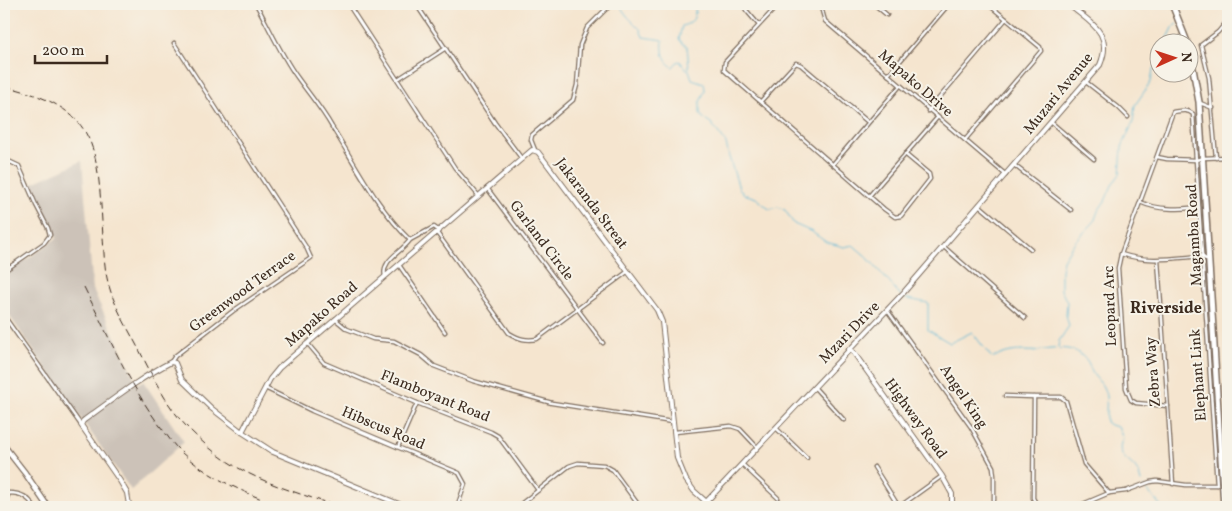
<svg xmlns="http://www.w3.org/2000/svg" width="1232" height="511" viewBox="0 0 1232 511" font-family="Vollkorn,serif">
	<rect width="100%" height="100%" fill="#f7f3e8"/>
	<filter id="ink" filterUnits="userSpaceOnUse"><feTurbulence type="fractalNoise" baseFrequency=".02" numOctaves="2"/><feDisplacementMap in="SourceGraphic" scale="10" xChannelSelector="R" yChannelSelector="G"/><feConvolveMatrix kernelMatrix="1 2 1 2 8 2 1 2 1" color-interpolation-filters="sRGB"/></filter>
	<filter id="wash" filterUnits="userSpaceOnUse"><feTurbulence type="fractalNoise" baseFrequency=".0096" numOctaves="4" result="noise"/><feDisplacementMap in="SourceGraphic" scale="20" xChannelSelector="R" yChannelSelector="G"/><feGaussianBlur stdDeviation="1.12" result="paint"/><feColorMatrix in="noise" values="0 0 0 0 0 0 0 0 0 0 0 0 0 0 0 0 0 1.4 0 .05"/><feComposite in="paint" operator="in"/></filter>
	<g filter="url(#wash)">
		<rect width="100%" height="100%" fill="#f5e5cf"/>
		<!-- industrial -->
		<polygon fill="#ccc2b8" points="82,161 93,290 137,384 143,381 184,442 131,490 4,308 4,275 57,238 31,184"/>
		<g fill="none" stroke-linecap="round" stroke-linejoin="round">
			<!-- stream -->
			<g stroke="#56b5d4" stroke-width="1">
				<path d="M618,4L628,17L640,29L643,37L663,40C662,50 663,62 673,67L677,62L680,61L684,67L689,70L692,79L704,83L705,90L700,102V113L703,118L711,123L726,143L729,157L739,188L744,194L756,198L769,209L778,207L785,210L794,224L812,232L826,242L844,247L853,245L867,257L903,298L928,303V330L950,343L972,332L992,358C998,356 1005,353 1011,352C1019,350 1029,352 1038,351C1062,347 1082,344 1092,372C1094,377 1101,382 1103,387C1109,398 1105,410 1106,422L1110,425L1118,427L1123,438C1113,458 1133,460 1139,474C1140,477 1140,480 1141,482"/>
				<polyline points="1166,42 1174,26 1177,24"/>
				<path d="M689,68L687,46L683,44L679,39L682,26C696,22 694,17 696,4"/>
				<polyline points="1058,347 1059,341 1069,326 1066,315 1067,302 1061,290 1061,271 1063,260 1074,243 1094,222 1098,211 1105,201 1113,183 1120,174 1122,147 1133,122 1135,105 1151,82 1153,69 1160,56"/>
				<polyline points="1144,487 1162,507"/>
			</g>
		</g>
	</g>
	<g filter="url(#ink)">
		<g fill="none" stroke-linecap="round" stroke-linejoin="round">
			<!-- street casing -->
			<g stroke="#7c6b5c" stroke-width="5">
				<g id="street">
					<path d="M256,4C269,27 281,55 297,77C309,94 322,109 332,127C356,165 377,208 410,240L434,227L438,230"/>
					<polyline points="348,4 455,168 478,195"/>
					<polyline points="416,4 495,123 522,159"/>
					<polyline points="743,4 746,10 758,24"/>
					<polyline points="779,4 725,62 724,70 884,209 895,217 901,216 930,179 929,174 905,154"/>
					<polyline points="820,4 825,21 1006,175"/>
					<polyline points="874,4 887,15"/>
					<polyline points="888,75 949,4"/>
					<polyline points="398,79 446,48"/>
					<polyline points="1086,82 1118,107 1128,117"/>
					<polyline points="761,101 796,63 801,65 868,122"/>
					<polyline points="1200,103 1213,108"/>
					<polyline points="928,111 1006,19"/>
					<polyline points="1052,123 1094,159"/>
					<polyline points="965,140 1041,51 1040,47 988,4"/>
					<polyline points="535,150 531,140 532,135 573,100 577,85 580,45 587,28 605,10 613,4"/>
					<polyline points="1157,157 1167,159 1196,160 1203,158 1228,157"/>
					<polyline points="1216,158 1209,78 1201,45 1218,32 1228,20"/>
					<polyline points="4,159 19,166 36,205 48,228 50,235 44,243 4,271"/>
					<polyline points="833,164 900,86"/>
					<polyline points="1014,165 1071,210"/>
					<polyline points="487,188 603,343"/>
					<polyline points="870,195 937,118"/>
					<path d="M1140,202C1160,211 1178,209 1199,207"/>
					<polyline points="979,205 1031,249"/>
					<path d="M437,233L509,333C519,339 526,341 537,339L627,272"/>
					<polyline points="944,247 1025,318"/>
					<path d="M1121,254C1147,263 1175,258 1202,256L1207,260"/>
					<polyline points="1158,260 1173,484"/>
					<polyline points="399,265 445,332"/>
					<path d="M385,276C381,260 402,252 410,240"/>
					<polyline points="887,310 971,427 993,467 994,476 994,500 991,507"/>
					<polyline points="4,316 81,425"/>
					<polyline points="335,319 347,329 373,339 394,341 421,355 434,366 473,381 552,403 672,422"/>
					<polyline points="308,344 324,363 417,403 491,432 498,436 538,490"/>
					<polyline points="171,362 175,356 233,311 311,258 306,247 174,43"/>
					<polyline points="814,387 844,420"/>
					<polyline points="265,388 312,411 459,473 465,484 457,507"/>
					<polyline points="1005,396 1034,397 1033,498 1038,507"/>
					<polyline points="1034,397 1061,397 1066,401 1084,464 1109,493"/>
					<path d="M1168,406L1136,403L1131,400L1126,388L1118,268L1121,254L1173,112C1180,111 1187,109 1193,114L1217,485"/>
					<polyline points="776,428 807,458"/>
					<polyline points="675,432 731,426 740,429 757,447"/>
					<polyline points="398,447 417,403"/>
					<polyline points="742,464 778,498"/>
					<polyline points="874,467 899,507"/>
					<polyline points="1090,502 1092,507"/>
					<path d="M4,504L9,493C20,493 29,497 34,507"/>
					<polyline points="129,505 135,507"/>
					<polyline points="517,507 569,466 578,463 604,465 613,470 640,507"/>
					<polyline points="899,507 942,476"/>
					<polyline points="1076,507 1109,493 1126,491 1150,482 1157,481 1186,485 1217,485"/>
				</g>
			</g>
			<!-- secondary casing -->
			<g stroke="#7c6b5c" stroke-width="6">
				<g id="secondary">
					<polyline points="849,349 854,353 942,476 952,494 952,507"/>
					<polyline points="242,432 270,379 279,368 532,150 538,152 657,310 662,322 677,458 686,480 694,491 712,507"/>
					<path d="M706,502L904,292L1100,65C1114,32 1090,23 1068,4"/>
					<path d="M126,507L129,505L127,493L120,481L81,425L83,421C112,400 140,378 171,362L175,363L182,380L211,408L242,432L273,452L406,507"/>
				</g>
			</g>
			<!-- primary casing -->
			<g stroke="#7c6b5c" stroke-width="7">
				<polyline id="primary" points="4,446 25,473 48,507"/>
			</g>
			<!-- highway casing -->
			<g stroke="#7c6b5c" stroke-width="8">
				<g id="highway">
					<polyline points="1172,4 1187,42"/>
					<polyline points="1190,52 1199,102 1224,507"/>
				</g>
			</g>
			<!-- street -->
			<use href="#street" stroke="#fff" stroke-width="2.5"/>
			<!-- secondary -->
			<use href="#secondary" stroke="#fff" stroke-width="4"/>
			<!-- primary -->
			<use href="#primary" stroke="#fff" stroke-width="4.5"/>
			<!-- highway -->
			<use href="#highway" stroke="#fff" stroke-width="5"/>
			<!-- rail -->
			<g stroke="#3b2a1e" stroke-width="1" stroke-dasharray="8 4" stroke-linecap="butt">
				<path d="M4,86C102,109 97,149 103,237C104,250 104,265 107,278C112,302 125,323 136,344C151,372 164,403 187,427C199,439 213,452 227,461C260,483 302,494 339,507"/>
				<path d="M84,287C108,335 130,387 163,430C169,438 175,447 182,453C211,479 247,494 283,507"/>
			</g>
		</g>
	</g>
	<g text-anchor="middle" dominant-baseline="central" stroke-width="4" stroke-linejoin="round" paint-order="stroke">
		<!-- street labels -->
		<g font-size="15" fill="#3b2a1e" stroke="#f7f3e8">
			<text transform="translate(915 84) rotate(41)">Mapako Drive</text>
			<text transform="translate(1059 94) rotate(-51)">Muzari Avenue</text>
			<text transform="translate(591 204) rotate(53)">Jakaranda Streat</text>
			<text transform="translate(1195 235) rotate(-93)">Magamba Road</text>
			<text transform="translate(541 241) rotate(53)">Garland Circle</text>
			<text transform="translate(243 292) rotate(-36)">Greenwood Terrace</text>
			<text transform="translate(1111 306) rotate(-92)">Leopard Arc</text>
			<text transform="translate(322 315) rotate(-41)">Mapako Road</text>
			<text transform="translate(850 333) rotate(-46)">Mzari Drive</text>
			<text transform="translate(1154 372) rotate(-94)">Zebra Way</text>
			<text transform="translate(1199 375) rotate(-94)">Elephant Link</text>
			<text transform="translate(435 397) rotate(22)">Flamboyant Road</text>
			<text transform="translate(963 397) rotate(56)">Angel King</text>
			<text transform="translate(915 419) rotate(54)">Highway Road</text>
			<text transform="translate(383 429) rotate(23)">Hibscus Road</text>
		</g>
		<!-- neighbourhood labels -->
		<g font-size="16" font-weight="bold" fill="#3b2a1e" stroke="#f7f3e8">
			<text x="1166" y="309">Riverside</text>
		</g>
	</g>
	<!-- margin -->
	<rect width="1232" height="511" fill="none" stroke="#f7f3e8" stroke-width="20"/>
	<!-- north arrow -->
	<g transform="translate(1174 58) rotate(87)"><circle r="24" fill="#f7f3e8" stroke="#aca397"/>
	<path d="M0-4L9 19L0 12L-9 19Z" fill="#c8321e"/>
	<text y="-8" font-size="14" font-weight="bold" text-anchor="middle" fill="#3b2a1e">N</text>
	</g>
	<!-- scale -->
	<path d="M35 55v8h72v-8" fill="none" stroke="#3b2a1e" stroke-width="2.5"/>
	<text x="42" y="55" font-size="15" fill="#3b2a1e" stroke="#f7f3e8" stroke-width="4" paint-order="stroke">200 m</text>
</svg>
